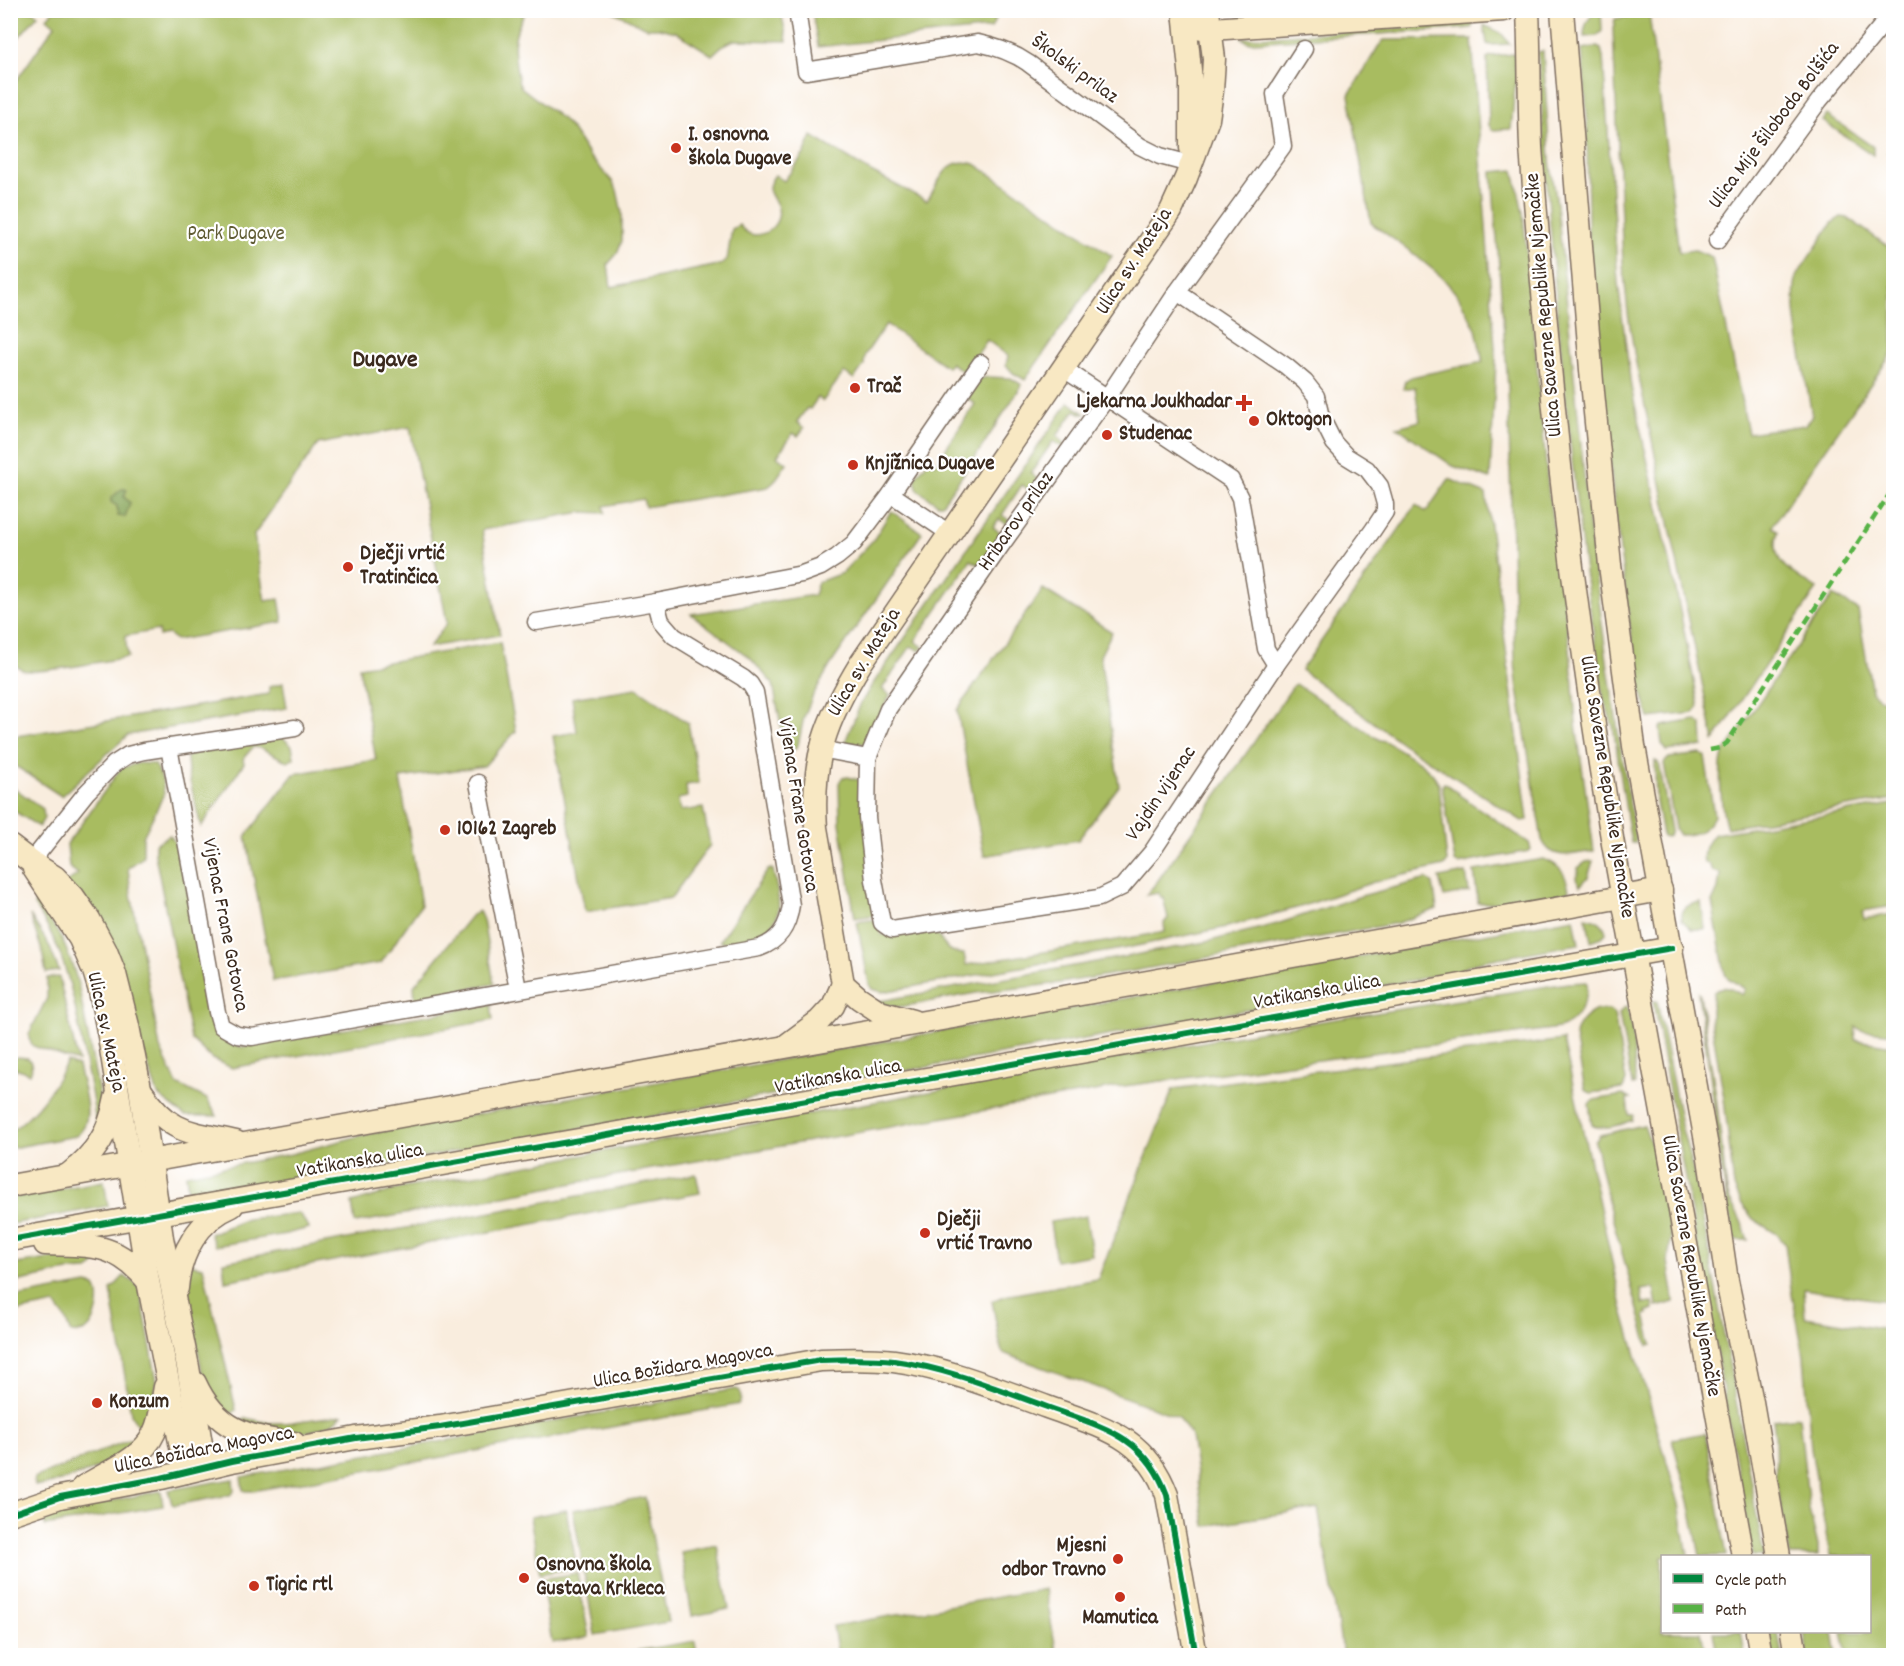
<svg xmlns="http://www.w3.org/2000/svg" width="1904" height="1666" viewBox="0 0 1904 1666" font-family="Dekko,sans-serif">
	<rect width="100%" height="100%" fill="#fff"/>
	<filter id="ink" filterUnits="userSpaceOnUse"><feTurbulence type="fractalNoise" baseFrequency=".0167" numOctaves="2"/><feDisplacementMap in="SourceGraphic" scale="12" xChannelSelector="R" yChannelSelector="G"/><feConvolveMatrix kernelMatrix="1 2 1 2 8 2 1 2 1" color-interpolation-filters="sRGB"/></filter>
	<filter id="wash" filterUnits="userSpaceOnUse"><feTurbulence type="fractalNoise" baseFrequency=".008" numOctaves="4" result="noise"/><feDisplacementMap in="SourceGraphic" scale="24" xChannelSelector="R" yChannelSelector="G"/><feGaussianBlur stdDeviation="1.35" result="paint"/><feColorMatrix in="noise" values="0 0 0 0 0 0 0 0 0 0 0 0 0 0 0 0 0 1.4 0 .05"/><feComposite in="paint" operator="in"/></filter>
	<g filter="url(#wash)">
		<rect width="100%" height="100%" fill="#f9edde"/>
		<!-- green -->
		<g fill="#a8bc61" stroke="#727340" stroke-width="1.5">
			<polygon points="11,10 33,11 38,15 11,46"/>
			<path d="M53,11H526C509,39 514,52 519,84L522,88L561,118L572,130L589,156L612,181L617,190L622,213V241L616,255L608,264L611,287L723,264L727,260L732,229L739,225C743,230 748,235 755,235C770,235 783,220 777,205C775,200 769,194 769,188C769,183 772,179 775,175L784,181L804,154L812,136L869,171L927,201C940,181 946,155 975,164L1112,256L1025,380L1013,373L1006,365L1008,356L987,340L965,373L951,363L947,367L886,324L865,355L864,365L854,379L844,372L823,401L818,397L810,409L807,408L797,422L804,428L798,436L793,433L777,456L787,463L774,482L768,487L645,507L643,499L604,506L605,513L582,512L482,530L500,635L429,647L447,623L410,427L318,444L254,535L265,601L279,599L283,622L176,640L168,634L159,636L158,630L125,636L128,657C109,660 37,675 23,670C19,668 14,664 11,662V88L55,25L47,18Z"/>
			<polygon points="612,11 781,11 787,41 734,40 722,46 712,55 676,32 659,28 647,28"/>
			<polygon points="812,11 812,10 1000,11 991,28 818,47"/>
			<polygon points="1239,11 1333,11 1239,18"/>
			<path d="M1597,11H1601L1602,31L1597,36L1584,37C1584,26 1588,17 1597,11Z"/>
			<path d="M1649,13L1679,252L1695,250L1712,257L1748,433L1805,425L1812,418C1809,388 1787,301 1797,277C1804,262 1823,238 1832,223L1841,217L1848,218L1893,250V352L1772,526L1778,531C1768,564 1794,574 1817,589L1714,741L1635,358L1628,313L1623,265L1613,29L1615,19Z"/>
			<polygon points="1473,23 1472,28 1254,42 1248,42 1242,38"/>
			<polygon points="1484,25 1501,33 1510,44 1490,45 1487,44"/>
			<polygon points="1472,39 1496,361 1490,479 1453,466 1397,427 1420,421 1415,387 1403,389 1405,381 1411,377 1483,362 1476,329 1458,296 1442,277 1410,251 1371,223 1349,95 1378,47 1384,40"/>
			<polygon points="1597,47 1601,49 1603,57 1618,282 1631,387 1674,580 1699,707 1694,713 1649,718 1640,687 1630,628 1614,503 1588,234 1587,115 1582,49"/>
			<path d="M1543,51L1550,161L1557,204L1589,526L1608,668L1636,843H1631L1613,726L1604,700L1600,678C1592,621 1583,564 1577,506C1560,355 1547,204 1538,52Z"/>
			<polygon points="1514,54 1516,77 1511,129 1492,130 1489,125 1487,58 1491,56"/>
			<polygon points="1827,115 1873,147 1873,155 1823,121"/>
			<path d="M1514,170L1523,213L1548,488L1570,648L1576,724L1594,851C1575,854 1551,862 1542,840L1517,683L1515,663L1508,388L1492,172Z"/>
			<polygon points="988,377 1011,378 1022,385 976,456 942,504 938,504 919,491 917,488 915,478 929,460 936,464 975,404 966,397 979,379"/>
			<polygon points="1069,402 1085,414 1081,414 1075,410 1057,436 1064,443 1064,446 1060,446 1053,441 1031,473 1037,479 1037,481 1033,489 1028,489 1022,485 1002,515 1010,521 1007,524 999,519 993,527 1001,533 981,566 971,560 915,641 923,647 920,651 911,646 882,689 890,695 867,743 858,744 845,742 861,703 870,688"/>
			<polygon points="1449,479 1486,494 1528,820 1522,821 1406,746 1301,670 1416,505 1426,512"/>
			<polygon points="891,511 922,533 831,664 813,695 804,717 798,745 795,749 785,747 773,684 750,658 691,614 814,595 818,582 842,573 874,539"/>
			<polygon points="1043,589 1112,632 1100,656 1119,786 1078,840 984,856 957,710"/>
			<path d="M1833,595L1858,610L1872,692L1881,699H1893V799L1727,828C1721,810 1718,772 1723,754Z"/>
			<polygon points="500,642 516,731 484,766 400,778 421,905 381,963 273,981 246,836 294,774 376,760 359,667"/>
			<polygon points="283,683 287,708 128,735 61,796 11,763 11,737 269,694 269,687"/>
			<path d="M1296,684L1380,740L1385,741C1403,753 1430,764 1439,784L1447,862L1444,866L1377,881L1300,907L1227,927L1127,948L883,992L872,989L869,984L857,922L878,919L881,935L925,927L935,930C943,944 947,953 964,954L966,965L1165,932L1164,923L1168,918L1163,897H1160L1159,893L1146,895L1157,882L1293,686Z"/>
			<polygon points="637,688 688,723 699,783 686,785 687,797 678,799 680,811 703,808 710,845 671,898 585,912 553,736 577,732 572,698"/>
			<polygon points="1695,720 1702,725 1703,746 1667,751 1662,744 1660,728 1662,726"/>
			<polygon points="282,737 292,746 294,758 288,762 261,748 253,747 243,759 244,763 201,827 188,773 187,757 196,749"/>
			<path d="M1700,754L1705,756L1714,816C1707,830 1695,836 1679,835L1675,829L1664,763L1669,758Z"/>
			<polygon points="1655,761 1659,763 1671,830 1669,836 1665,837 1662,835 1656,802"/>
			<polygon points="139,763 155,764 162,779 164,794 143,837 143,857 128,868 131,894 160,1048 177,1084 207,1099 217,1116 185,1116 158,1095 132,1020 66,883 78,874 69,867 67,844 121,768"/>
			<polygon points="848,777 863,781 877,915 855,918 840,823 839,783 842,778"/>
			<polygon points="1444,783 1459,793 1458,794 1529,843 1531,849 1529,851 1458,864 1455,862 1442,786"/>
			<polygon points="10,785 43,809 44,818 39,827 11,809"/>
			<path d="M1893,804V906L1862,911L1864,919L1893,914V1034L1861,1030L1856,1027L1855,1040L1893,1046V1302L1803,1289L1805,1317L1893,1331L1894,1498H1889L1894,1506L1893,1655H1847L1842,1632H1870V1556H1830L1811,1449L1804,1356L1791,1289L1785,1244L1777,1234L1753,1219L1742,1204L1734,1187L1724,1099L1711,1020V1009L1714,991C1724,984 1733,989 1742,995L1745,989L1728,978L1725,974L1712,902L1718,889L1720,873L1712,871L1709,863H1704C1702,850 1705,843 1715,834Z"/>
			<polygon points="170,835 179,849 217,1032 228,1043 242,1047 491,1004 493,1020 232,1068 212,1059 191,1039 155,855 155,844"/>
			<path d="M1543,859C1560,864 1567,875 1569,891L1555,896L1514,902L1478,903L1474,871Z"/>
			<polygon points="1593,861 1588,877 1580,886 1577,878 1578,868 1586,862"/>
			<path d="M771,869L773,870C775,882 781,899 778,912C773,937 742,944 720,942V940L768,870Z"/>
			<polygon points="1466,873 1469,892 1444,897 1439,878"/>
			<polygon points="1427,879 1433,884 1437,909 1398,923 1133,971 1053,984 976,993 905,1006 896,1007 874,1002 1206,942 1277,924 1361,896"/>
			<path d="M37,900L63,941L73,967L78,983L100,1100L102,1115L96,1124C94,1103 89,1082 85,1061C75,1004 68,953 34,905Z"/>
			<path d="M1701,902L1705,929H1691L1682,920C1680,907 1690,904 1701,902Z"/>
			<polygon points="479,911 483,920 494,984 415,999 414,986 472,915"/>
			<polygon points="30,915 49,945 59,971 46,973 42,951"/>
			<path d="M1586,917C1596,919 1604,922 1606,933L1602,937L1591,941Z"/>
			<polygon points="1574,918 1579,944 1481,961 1453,972 1414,980 189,1199 186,1174 291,1154 367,1134"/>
			<polygon points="59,977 78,1062 33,1046 29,1039 29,1034 47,998 47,978"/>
			<path d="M1587,982C1589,999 1577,1023 1559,1028L1117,1087L668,1166L355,1223L352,1203L398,1189L1285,1027L1568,983Z"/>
			<polygon points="1698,993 1700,995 1716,1096 1727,1192 1730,1200 1741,1221 1748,1240 1734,1240 1719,1153 1712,1088"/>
			<polygon points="1653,1001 1657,1001 1681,1125 1697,1186 1764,1556 1753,1556"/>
			<path d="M1626,1006C1636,1032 1634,1058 1635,1085H1632L1619,1013Z"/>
			<path d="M1597,1010H1609L1614,1014L1626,1081L1623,1089L1591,1093L1585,1090L1575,1036C1576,1024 1587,1014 1597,1010Z"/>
			<polygon points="1563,1040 1622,1307 1679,1504 1688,1556 1662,1556 1662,1632 1701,1632 1706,1655 1343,1655 1318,1508 1205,1526 1191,1436 1179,1417 1003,1353 1001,1349 992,1301 1004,1296 1098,1279 1173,1089"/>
			<path d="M17,1057L28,1058C32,1063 33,1068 30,1074L16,1068L11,1076V1061Z"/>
			<path d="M67,1062L78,1066C82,1087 97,1121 76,1136L11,1148V1131C38,1112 51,1091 67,1062Z"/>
			<path d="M1623,1095L1630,1099L1627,1100L1629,1115H1633L1632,1120C1622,1125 1602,1131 1592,1125L1589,1104L1594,1100Z"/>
			<polygon points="1644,1125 1657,1160 1671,1238 1668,1261 1674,1299 1674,1302 1657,1307 1654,1288 1641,1290 1643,1304 1653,1303 1654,1310 1647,1311 1648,1314 1645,1315 1652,1345 1648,1346 1609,1206 1595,1142 1600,1135"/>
			<polygon points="696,1174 700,1193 225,1281 223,1262"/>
			<polygon points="104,1181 108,1206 11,1224 11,1198"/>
			<polygon points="299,1213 309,1228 286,1234 215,1246 210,1234 247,1219"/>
			<polygon points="1086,1216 1092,1255 1056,1261 1050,1222"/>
			<polygon points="80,1254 96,1255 97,1261 94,1266 88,1270 68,1271 11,1283 11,1265"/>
			<polygon points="189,1264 203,1267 236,1410 229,1416 204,1382 187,1292"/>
			<polygon points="124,1276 135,1283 140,1289 157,1381 147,1430 138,1426 131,1414 111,1290"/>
			<path d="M87,1284L95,1286C96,1289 98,1292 98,1295C100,1306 94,1326 85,1331C80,1334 75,1332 70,1332L65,1318L55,1304L11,1313V1298Z"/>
			<polygon points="736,1389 740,1391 741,1399 739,1404 735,1405 252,1491 245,1491 243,1490 241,1477"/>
			<path d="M342,1415C332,1428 298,1436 282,1433C268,1430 254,1424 241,1420L246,1418L269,1423H286Z"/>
			<polygon points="1799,1417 1809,1509 1818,1546 1818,1556 1790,1556 1776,1480 1775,1434 1773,1420"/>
			<polygon points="1705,1433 1727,1556 1700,1556 1689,1501 1672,1439"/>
			<path d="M136,1437L142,1441C131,1449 119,1458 107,1464C95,1470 46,1488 35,1485L34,1478Z"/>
			<polygon points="233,1479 234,1491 230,1495 175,1505 172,1504 168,1490"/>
			<polygon points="161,1491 163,1506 45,1526 43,1516 66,1510"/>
			<polygon points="645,1497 668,1622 595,1635 573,1510"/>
			<polygon points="566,1510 577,1568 540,1574 530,1517"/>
			<polygon points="717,1545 729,1609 692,1616 681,1552"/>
			<polygon points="577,1573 589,1637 552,1643 541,1579"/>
			<polygon points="1045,1589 1057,1655 838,1655 833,1626"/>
			<polygon points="1713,1632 1741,1632 1745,1655 1717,1655"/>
			<polygon points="1767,1632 1778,1632 1782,1655 1771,1655"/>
			<polygon points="1804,1632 1833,1632 1837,1655 1808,1655"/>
			<polygon points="695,1641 697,1655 610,1655"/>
		</g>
		<!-- forest -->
		<polygon fill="#86a457" stroke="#60673a" stroke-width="1.5" points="122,489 127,489 124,497 130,503 125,517 118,516 117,506 111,502 111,498"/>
	</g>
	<g filter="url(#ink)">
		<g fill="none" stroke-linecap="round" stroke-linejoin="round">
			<!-- street casing -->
			<g stroke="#7e6e61" stroke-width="19">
				<g id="street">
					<path d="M797,10L806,71L978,43C997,47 1012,52 1028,63L1140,146L1160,156L1190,164"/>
					<polyline points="1717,241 1819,101 1894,11"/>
					<polyline points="1064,369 1231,480 1240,498 1266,649 1276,665"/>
					<polyline points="891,494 949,533"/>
					<polyline points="536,622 656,602 802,574 821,567 837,557 854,543 891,494 981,363"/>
					<path d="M169,747L217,1012L221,1026L237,1035L252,1037L759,948C779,941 788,927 791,905L755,692L750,684L743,678L674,636L661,621L656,602"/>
					<polyline points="820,749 868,758 867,817 874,880 882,923 892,930 1099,898 1122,887 1152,852 1276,665 1373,530 1385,512 1385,504 1380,486 1367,469 1346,456 1334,443 1321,417 1316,396 1305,382 1286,366 1177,292"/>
					<polyline points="868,758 888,709 1000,547 1108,396 1177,292 1283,146 1275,94 1304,49"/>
					<polyline points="478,783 518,989"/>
					<polyline points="31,862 86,793 114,764 128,755 144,751 295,728"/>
				</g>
			</g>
			<!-- secondary casing -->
			<g stroke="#7e6e61" stroke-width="25">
				<g id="secondary">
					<polyline points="1184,10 1191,80 1191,148"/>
					<path d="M1528,10C1530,56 1529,101 1531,147C1535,205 1540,264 1546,323C1561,498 1584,672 1613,844L1743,1556"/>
					<polyline points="1562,10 1592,382 1610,565 1634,746 1709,1158 1727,1281 1752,1402 1779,1556"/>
					<polyline points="1185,18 1196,27 1211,29 1504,10"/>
					<polyline points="10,846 31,862 55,877 73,896 89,919 106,951 115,974 128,1026 140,1088 162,1238 188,1367 205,1467"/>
					<polyline points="34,869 80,939 94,971 100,991 109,1036 148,1281 186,1472"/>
					<path d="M843,984L816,828C811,759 826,720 861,663L1171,211L1186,178L1208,119L1212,91L1214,59L1208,10"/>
					<polyline points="843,984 859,998 880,1012 913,1021"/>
					<polyline points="788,1044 819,1021 833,1006 843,984"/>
					<path d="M142,1092C170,1134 190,1132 236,1142"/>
					<path d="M68,1175C96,1153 109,1134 116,1098"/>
					<polyline points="10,1186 1661,890"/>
					<polyline points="10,1240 1672,948"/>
					<path d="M45,1244C92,1246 115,1242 148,1281"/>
					<path d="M177,1288C180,1253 198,1220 232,1206"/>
					<path d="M195,1383C216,1429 247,1438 294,1443"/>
					<path d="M83,1487C106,1472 142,1460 154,1433C161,1419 162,1403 165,1387"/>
					<path d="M10,1514L60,1497L161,1478L232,1461L356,1438L440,1427L821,1360C845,1359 870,1358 894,1361C947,1368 997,1389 1047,1407C1074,1417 1104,1425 1127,1441C1147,1455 1159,1473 1167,1495L1196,1656"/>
					<polyline points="1757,1632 1761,1656"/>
					<polyline points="1792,1632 1796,1656"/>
				</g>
			</g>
			<!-- street -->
			<use href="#street" stroke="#fff" stroke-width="16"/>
			<!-- secondary -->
			<use href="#secondary" stroke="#f8e8c3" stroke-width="22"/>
			<!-- quiet -->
			<g stroke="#57b245" stroke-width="4.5" stroke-dasharray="9 4.5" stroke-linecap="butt">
				<polyline points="1886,153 1894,159"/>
				<polyline points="1710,750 1720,748 1727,743 1894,487"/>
			</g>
			<!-- cycleway casing -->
			<g stroke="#fff" stroke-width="10">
				<g id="cycleway">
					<polyline points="10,1240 1672,948"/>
					<path d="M10,1514L60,1497L161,1478L232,1461L356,1438L440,1427L821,1360C845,1359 870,1358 894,1361C947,1368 997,1389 1047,1407C1074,1417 1104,1425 1127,1441C1147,1455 1159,1473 1167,1495L1196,1656"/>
				</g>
			</g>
			<!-- cycleway -->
			<use href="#cycleway" stroke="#00873e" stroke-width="6"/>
		</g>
	</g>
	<!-- markers -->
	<g fill="#c8321e" stroke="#fff" stroke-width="2">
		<circle cx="676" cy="148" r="6"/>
		<circle cx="855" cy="388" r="6"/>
		<path d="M1241 394h6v6h6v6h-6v6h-6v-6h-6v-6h6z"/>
		<circle cx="1254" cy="421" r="6"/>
		<circle cx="1107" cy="435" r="6"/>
		<circle cx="853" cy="465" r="6"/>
		<circle cx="348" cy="567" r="6"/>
		<circle cx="445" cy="830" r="6"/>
		<circle cx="925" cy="1233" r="6"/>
		<circle cx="97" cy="1403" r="6"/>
		<circle cx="1118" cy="1559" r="6"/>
		<circle cx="524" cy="1578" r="6"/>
		<circle cx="254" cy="1586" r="6"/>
		<circle cx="1120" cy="1597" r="6"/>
	</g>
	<g text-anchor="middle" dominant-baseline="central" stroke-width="4.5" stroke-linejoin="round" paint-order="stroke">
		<!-- street labels -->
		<g font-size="21" fill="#3b2a1e" stroke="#fff">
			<text transform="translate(1074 70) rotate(36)">Školski prilaz</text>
			<text transform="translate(1775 126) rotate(-53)">Ulica Mije Šiloboda Bolšića</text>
			<text transform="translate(1135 262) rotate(-57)">Ulica sv. Mateja</text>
			<text transform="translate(1545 305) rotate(-95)">Ulica Savezne Republike Njemačke</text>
			<text transform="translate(1017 522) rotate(-55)">Hribarov prilaz</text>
			<text transform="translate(865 663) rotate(-59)">Ulica sv. Mateja</text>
			<text transform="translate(1606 787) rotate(81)">Ulica Savezne Republike Njemačke</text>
			<text transform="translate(1162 794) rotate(-56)">Vajdin vijenac</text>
			<text transform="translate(797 805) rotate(81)">Vijenac Frane Gotovca</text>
			<text transform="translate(224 925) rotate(79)">Vijenac Frane Gotovca</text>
			<text transform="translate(1317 993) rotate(-10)">Vatikanska ulica</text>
			<text transform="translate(105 1032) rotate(78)">Ulica sv. Mateja</text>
			<text transform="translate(838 1078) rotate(-10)">Vatikanska ulica</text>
			<text transform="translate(360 1162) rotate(-10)">Vatikanska ulica</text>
			<text transform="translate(1690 1266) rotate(80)">Ulica Savezne Republike Njemačke</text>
			<text transform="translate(683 1367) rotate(-10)">Ulica Božidara Magovca</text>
			<text transform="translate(204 1451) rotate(-11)">Ulica Božidara Magovca</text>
		</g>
		<!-- poi labels -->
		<g font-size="21" font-weight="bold" fill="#3b2a1e" stroke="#fff" text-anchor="start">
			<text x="688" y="136">I. osnovna<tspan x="688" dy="24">škola Dugave</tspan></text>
			<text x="867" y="388">Trač</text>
			<text x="1232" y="403" text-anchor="end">Ljekarna Joukhadar</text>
			<text x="1266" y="421">Oktogon</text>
			<text x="1119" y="435">Studenac</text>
			<text x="865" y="465">Knjižnica Dugave</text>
			<text x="360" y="555">Dječji vrtić<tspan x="360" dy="24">Tratinčica</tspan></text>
			<text x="457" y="830">10162 Zagreb</text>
			<text x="937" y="1221">Dječji<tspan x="937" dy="24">vrtić Travno</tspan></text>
			<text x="109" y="1403">Konzum</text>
			<text x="1106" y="1547" text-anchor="end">Mjesni<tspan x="1106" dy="24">odbor Travno</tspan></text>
			<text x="536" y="1566">Osnovna škola<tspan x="536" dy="24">Gustava Krkleca</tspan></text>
			<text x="266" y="1586">Tigric rtl</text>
			<text x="1120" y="1619" text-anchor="middle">Mamutica</text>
		</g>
		<!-- park labels -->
		<g font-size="21" fill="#615d35" stroke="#fff">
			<text x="236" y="235">Park Dugave</text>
		</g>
		<!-- quarter labels -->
		<g font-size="24" font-weight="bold" fill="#3b2a1e" stroke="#fff">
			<text x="385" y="361">Dugave</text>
		</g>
	</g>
	<!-- margin -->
	<rect width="1904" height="1666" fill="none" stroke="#fff" stroke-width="36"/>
	<!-- legend -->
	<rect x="1661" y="1555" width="210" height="78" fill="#ffffff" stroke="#b1aaa5" stroke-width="1.5"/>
	<rect x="1673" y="1574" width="30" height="9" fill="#00873e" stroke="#b1aaa5" stroke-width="1.5"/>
	<text x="1715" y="1585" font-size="18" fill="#3b2a1e">Cycle path</text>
	<rect x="1673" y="1604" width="30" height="9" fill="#57b245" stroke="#b1aaa5" stroke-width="1.5"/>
	<text x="1715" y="1615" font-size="18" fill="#3b2a1e">Path</text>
</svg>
